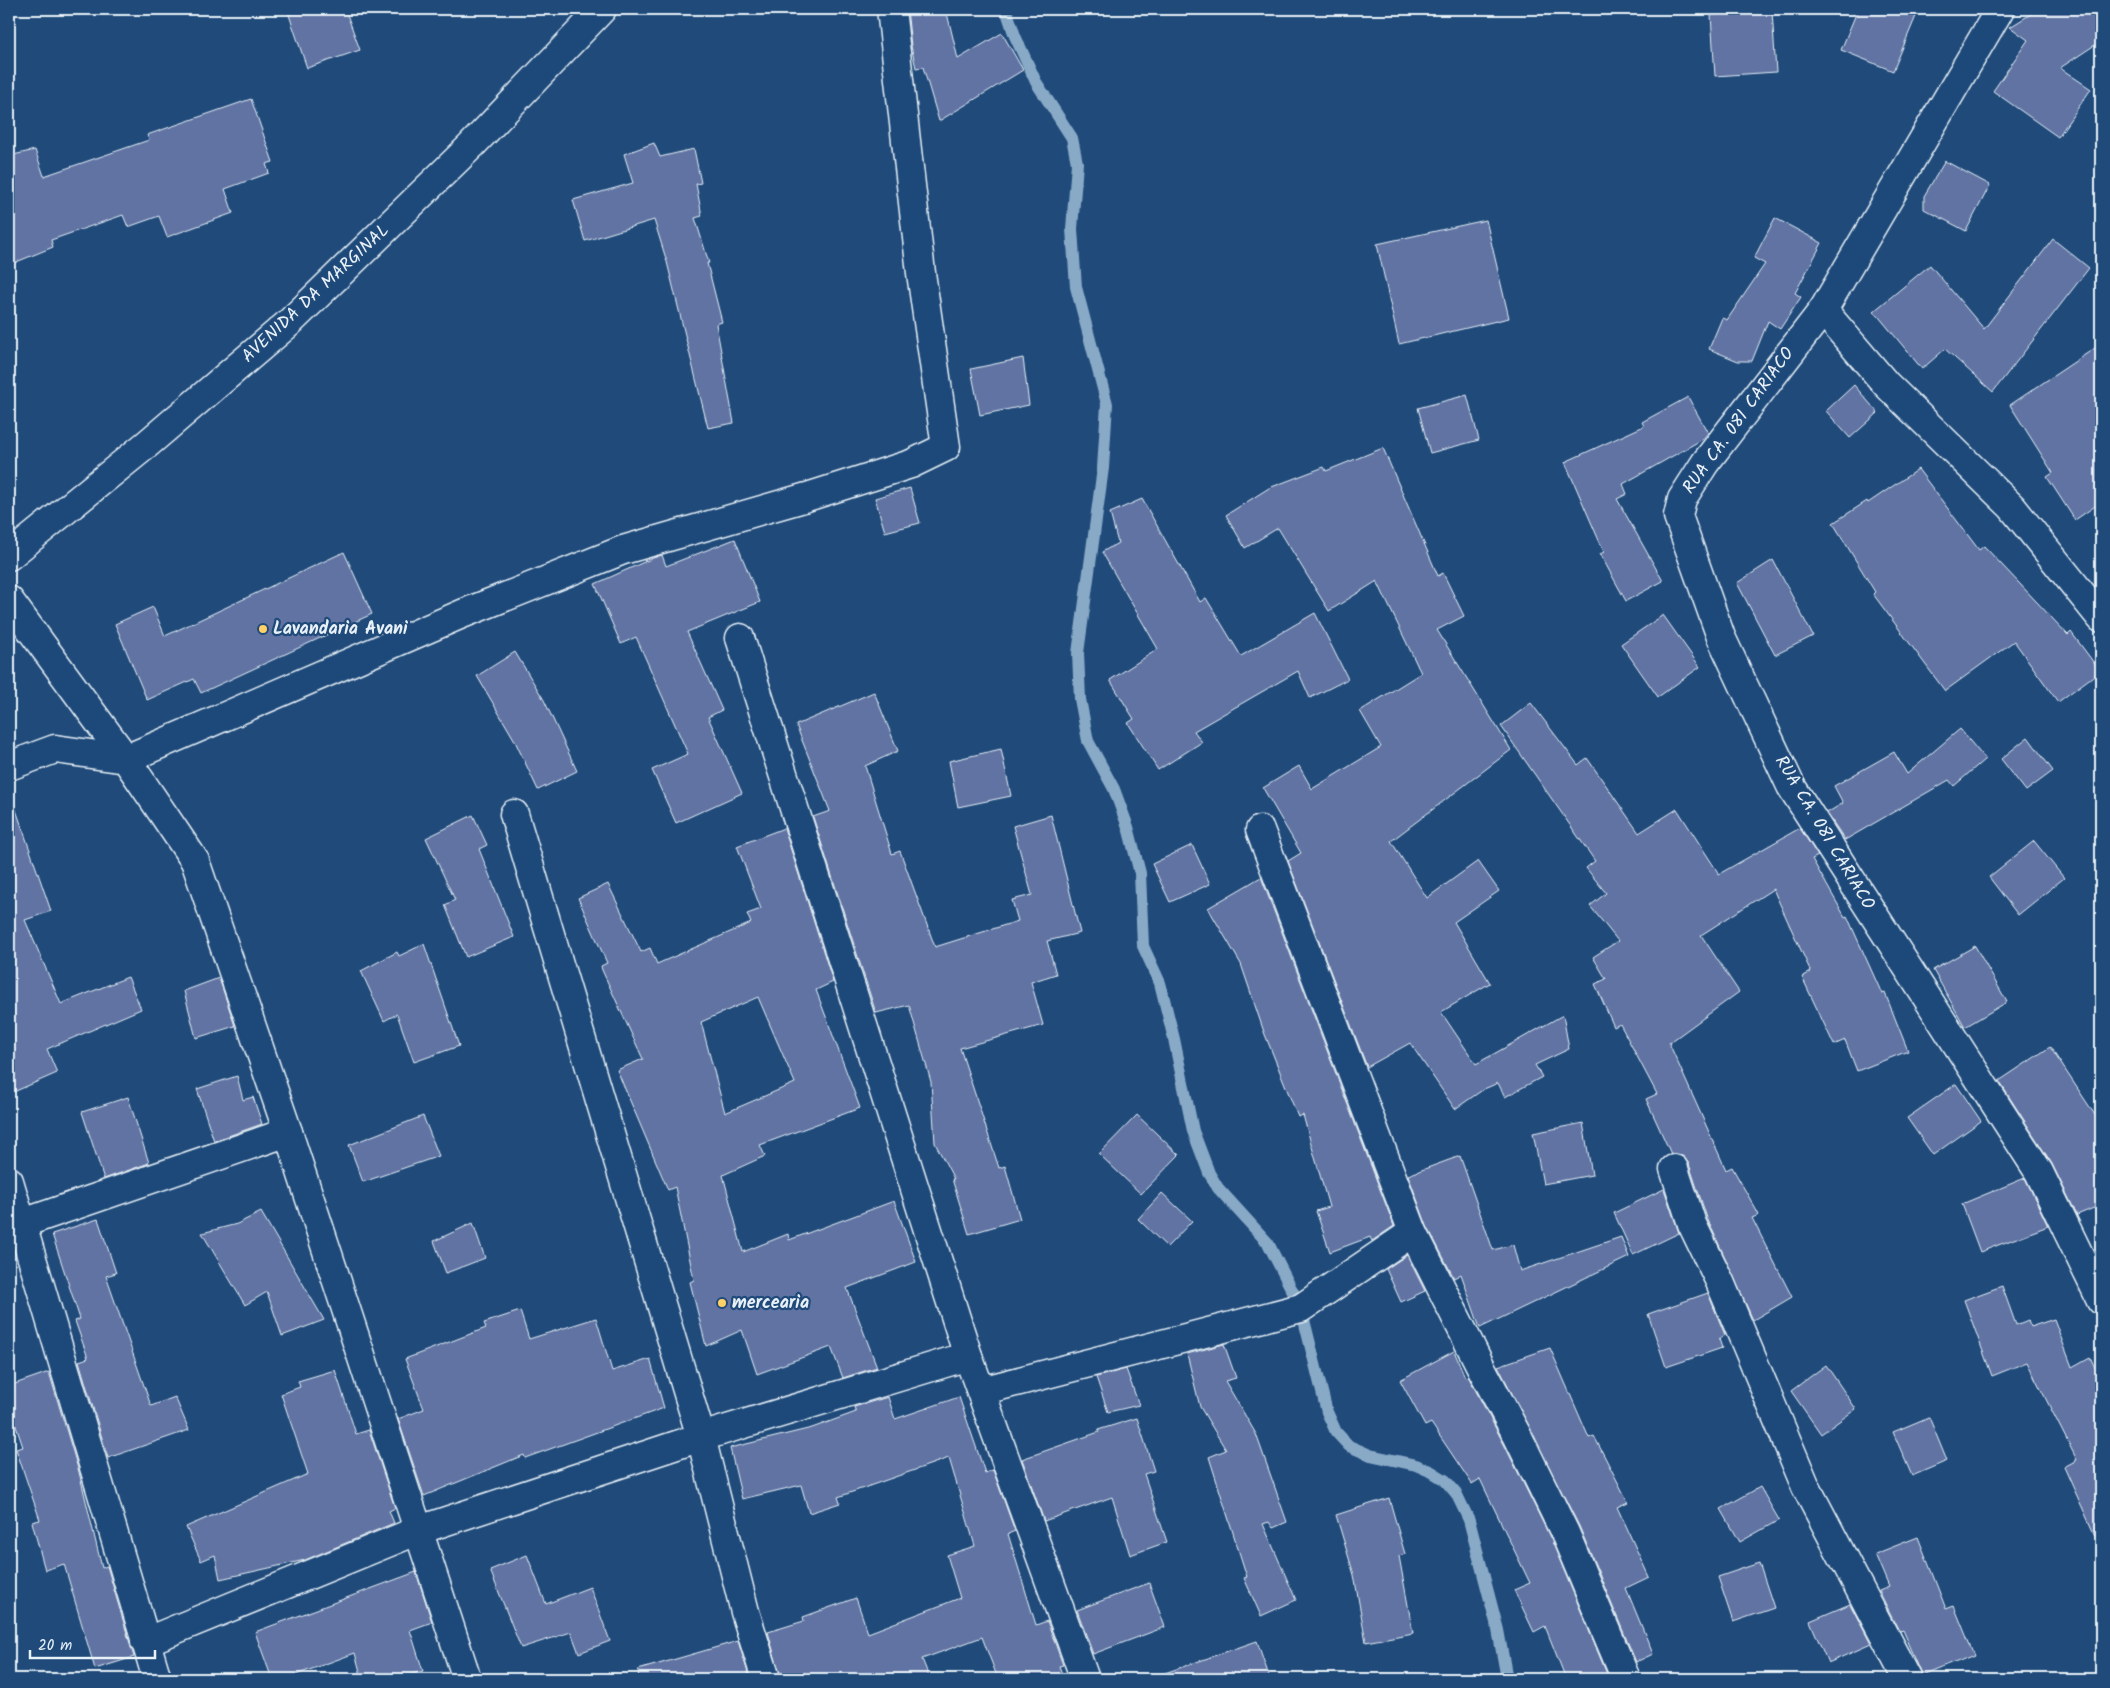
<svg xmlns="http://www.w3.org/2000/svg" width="2110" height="1688" viewBox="0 0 2110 1688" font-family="Kalam,sans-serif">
	<rect width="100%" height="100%" fill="#1f4a7a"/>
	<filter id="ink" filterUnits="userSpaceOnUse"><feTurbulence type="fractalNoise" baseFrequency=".02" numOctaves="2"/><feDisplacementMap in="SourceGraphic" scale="10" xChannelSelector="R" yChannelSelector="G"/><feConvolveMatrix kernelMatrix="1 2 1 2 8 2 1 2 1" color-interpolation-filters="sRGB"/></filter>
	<g filter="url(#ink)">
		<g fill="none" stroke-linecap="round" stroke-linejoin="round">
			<!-- stream -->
			<polyline stroke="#89aac7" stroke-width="12" points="1006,9 1015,36 1036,82 1072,138 1077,163 1072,229 1076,287 1107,404 1103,468 1078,653 1080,699 1088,741 1114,789 1128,827 1140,873 1143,946 1160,983 1174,1039 1193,1131 1209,1173 1218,1188 1268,1243 1301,1308 1327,1412 1336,1432 1349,1446 1370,1455 1416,1465 1432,1472 1445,1480 1456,1493 1469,1520 1498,1630 1507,1679"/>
		</g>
		<!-- building -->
		<g fill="#6173a3" stroke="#e8f1f8" fill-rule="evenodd">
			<polygon points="287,9 345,9 360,50 307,68"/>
			<polygon points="907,9 946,9 958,59 1002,33 1023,70 939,121 923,67 916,68 911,46"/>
			<polygon points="1858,9 1919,9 1893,71 1841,50"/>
			<polygon points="2039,9 2101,9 2101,41 2060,68 2091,89 2058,137 1993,91 2028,40 2010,27"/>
			<polygon points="1772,11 1776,72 1715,76 1711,15"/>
			<polygon points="251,99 273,162 266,164 269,173 225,189 233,213 167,237 159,216 128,227 123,215 51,240 53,247 9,265 9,156 35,150 44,176 149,140 147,135"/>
			<polygon points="654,143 660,157 694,149 701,183 696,184 702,216 695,218 709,263 707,263 722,322 716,324 734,423 708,428 667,262 654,220 585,241 573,200 633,183 624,154"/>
			<polygon points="1945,161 1990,185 1966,231 1924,209 1924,196"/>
			<polygon points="1775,218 1822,243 1795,293 1801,297 1780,329 1768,321 1752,361 1738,361 1709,349 1722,318 1727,320 1765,264 1754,258"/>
			<polygon points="1486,220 1509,318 1399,344 1377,244"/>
			<polygon points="2053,239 2089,268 1993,392 1945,349 1922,369 1874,311 1930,265 1984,329"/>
			<polygon points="2101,344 2101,502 2075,520 2047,477 2053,473 2010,405"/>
			<polygon points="1023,358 1029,405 980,415 971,369"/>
			<polygon points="1854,385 1878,413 1850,438 1826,411"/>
			<polygon points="1467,395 1479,440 1430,453 1418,408"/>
			<polygon points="1688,397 1708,433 1703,439 1623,484 1627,494 1617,499 1663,581 1626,601 1600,554 1604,552 1565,462 1644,426 1642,422"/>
			<polygon points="1383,448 1438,576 1443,573 1464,616 1437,630 1511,750 1391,841 1427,898 1478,861 1499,891 1454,922 1490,983 1441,1012 1476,1064 1563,1015 1569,1049 1535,1065 1542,1077 1505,1097 1498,1083 1484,1089 1455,1109 1410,1043 1367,1067 1288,861 1301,853 1263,788 1299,766 1312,789 1381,747 1360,711 1421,673 1377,581 1329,611 1278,528 1245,548 1226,515 1269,488 1324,467 1326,471"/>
			<polygon points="1918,469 1979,550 1984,546 2068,635 2071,632 2100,671 2058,702 2014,641 1945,691 1873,594 1875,592 1833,523 1867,501 1868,503"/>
			<polygon points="910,488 920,523 885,532 875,498"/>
			<polygon points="1142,499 1200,602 1206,598 1241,656 1315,613 1348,679 1310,698 1298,671 1194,731 1202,742 1158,770 1128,723 1134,719 1110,680 1158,649 1102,552 1118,543 1110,513"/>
			<polygon points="735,539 760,602 687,632 722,710 708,717 742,793 676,823 652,770 688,754 636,637 621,644 595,584 653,558 662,555 666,566"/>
			<polygon points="344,552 372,614 201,693 194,679 147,700 115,624 153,607 165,636"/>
			<polygon points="1773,560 1813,636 1775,655 1737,583"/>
			<polygon points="1663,615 1700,667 1658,697 1621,644"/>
			<polygon points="515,652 544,700 577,771 538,790 514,739 477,676"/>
			<polygon points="874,692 898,751 865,766 892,854 900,851 935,947 1018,921 1012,900 1032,895 1013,826 1051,815 1080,933 1047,941 1056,974 1031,982 1043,1025 960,1048 999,1168 1005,1166 1020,1219 969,1234 952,1179 954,1179 935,1143 931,1082 909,1005 876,1013 813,817 830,811 796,725"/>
			<polygon points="1531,703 1578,765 1587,758 1639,833 1677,809 1719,874 1800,828 1818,856 1812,859 1845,917 1847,916 1882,994 1885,993 1908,1051 1857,1071 1845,1040 1834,1045 1802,977 1811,972 1773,889 1701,935 1739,992 1669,1043 1726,1170 1732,1167 1759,1215 1752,1218 1792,1297 1753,1320 1707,1218 1689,1164 1684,1157 1678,1154 1671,1154 1646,1099 1657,1094 1620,1024 1614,1027 1595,984 1606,979 1593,957 1618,941 1590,906 1606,893 1586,868 1595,861 1501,726"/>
			<polygon points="1960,729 1985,759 1954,786 1949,780 1845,840 1827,813 1843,803 1834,786 1894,752 1907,774"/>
			<polygon points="2028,737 2053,771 2026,791 2001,759"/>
			<polygon points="1001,749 1011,796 958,807 949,761"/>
			<polygon points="9,804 14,804 51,911 25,920 61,1004 128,977 141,1009 47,1049 57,1073 9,1094"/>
			<polygon points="473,815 487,845 479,849 514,937 466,957 445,905 455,900 426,838"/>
			<path d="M784,828L833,982L816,990L860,1108L760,1145L765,1156L723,1175L743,1252L788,1234L789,1240L894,1201L916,1262L847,1288L877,1367L843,1378L831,1347L757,1374L742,1330L706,1346L690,1282L694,1280L675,1187L668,1190L617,1070L643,1059L602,970L601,966L607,963L578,898L608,884L641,952L650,948L657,964L751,923L747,914L761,909L737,846ZM758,997L795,1083L725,1113L701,1022Z"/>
			<polygon points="2034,841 2064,878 2018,915 1989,877"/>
			<polygon points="1192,845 1210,884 1170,902 1152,864"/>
			<polygon points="1261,877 1394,1226 1372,1241 1370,1237 1330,1252 1316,1211 1329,1207 1303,1115 1298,1117 1264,1032 1241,964 1208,908"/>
			<polygon points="424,944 459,1046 414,1062 397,1014 384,1021 361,971 397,952 399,956"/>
			<polygon points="1975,946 2007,1002 1965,1027 1933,970"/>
			<polygon points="219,978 235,1026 196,1038 184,991"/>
			<polygon points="2050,1047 2101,1124 2101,1205 2077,1215 2052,1164 1999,1081"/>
			<polygon points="237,1076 243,1100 253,1097 262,1124 214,1141 197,1089"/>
			<polygon points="1956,1084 1981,1121 1933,1155 1907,1118"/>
			<polygon points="128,1097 149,1163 104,1179 82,1112"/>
			<polygon points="1137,1115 1179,1155 1141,1194 1099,1154"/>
			<polygon points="423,1116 439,1156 363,1182 349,1145"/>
			<polygon points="1583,1123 1592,1175 1543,1184 1533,1133"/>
			<polygon points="1460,1156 1493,1250 1513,1245 1520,1271 1621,1237 1629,1257 1480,1328 1461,1274 1454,1278 1427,1226 1408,1175"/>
			<polygon points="2025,1178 2048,1226 1980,1252 1962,1204"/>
			<polygon points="1664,1189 1679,1233 1633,1255 1614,1213"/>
			<polygon points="1162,1193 1192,1221 1167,1247 1138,1219"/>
			<polygon points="261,1212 324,1320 282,1336 267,1292 245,1305 202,1233 237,1224"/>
			<polygon points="98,1219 116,1273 106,1276 151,1406 175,1397 189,1430 108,1458 79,1361 88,1358 75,1321 80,1319 52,1234"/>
			<polygon points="473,1223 485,1258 446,1273 434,1241"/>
			<polygon points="1407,1255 1425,1291 1401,1302 1386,1269"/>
			<polygon points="2002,1286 2016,1325 2028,1320 2030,1327 2054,1319 2072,1367 2090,1357 2101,1380 2101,1549 2064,1467 2077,1460 2027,1362 1992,1376 1964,1300"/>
			<polygon points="1708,1293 1725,1335 1719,1339 1722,1348 1666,1367 1648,1314"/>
			<polygon points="520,1311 529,1339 596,1318 612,1371 650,1359 664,1408 525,1458 524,1455 424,1496 398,1419 424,1409 405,1359 486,1328 484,1323"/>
			<polygon points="1224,1344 1236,1378 1225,1381 1256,1434 1287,1522 1273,1528 1269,1522 1263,1524 1296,1600 1261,1616 1244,1578 1247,1577 1209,1457 1226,1450 1200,1407 1187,1354"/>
			<polygon points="1550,1348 1589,1438 1594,1436 1628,1502 1617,1507 1649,1577 1626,1588 1653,1654 1636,1662 1579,1526 1498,1366"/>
			<polygon points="1454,1351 1465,1377 1468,1376 1504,1444 1551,1539 1607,1674 1596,1679 1566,1679 1545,1626 1534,1632 1514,1590 1530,1583 1480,1479 1472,1484 1431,1423 1425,1426 1400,1380"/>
			<polygon points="1826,1365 1856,1409 1821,1434 1791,1391"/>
			<polygon points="1126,1369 1139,1405 1108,1412 1096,1377"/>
			<polygon points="335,1370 356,1434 369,1430 395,1508 389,1511 394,1523 305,1560 220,1579 215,1555 201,1561 186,1527 308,1474 281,1394 300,1387 298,1381"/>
			<polygon points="49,1372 79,1472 102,1568 107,1566 134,1657 95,1669 64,1564 45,1570 32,1522 40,1520 16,1449 23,1447 9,1405 9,1386"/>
			<polygon points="888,1397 895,1419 959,1397 985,1473 993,1470 1015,1531 1008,1534 1036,1625 1047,1621 1063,1665 1059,1666 1064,1679 998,1679 982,1637 922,1659 930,1679 781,1679 768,1632 804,1621 803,1617 856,1598 868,1633 960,1598 947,1555 975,1546 949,1458 838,1497 840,1503 809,1513 801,1485 742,1499 730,1448 812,1428 856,1412 854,1407"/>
			<polygon points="1929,1417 1947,1461 1912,1476 1893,1432"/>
			<polygon points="1137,1418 1154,1471 1144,1474 1167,1542 1130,1555 1112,1497 1044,1521 1022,1459 1099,1432 1098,1430"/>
			<polygon points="1760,1487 1779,1520 1740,1542 1721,1509"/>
			<polygon points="1389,1498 1405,1554 1399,1556 1413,1633 1366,1642 1354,1575 1336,1515"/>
			<polygon points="1918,1537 1946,1609 1954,1606 1974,1655 1922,1676 1902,1630 1899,1631 1879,1591 1889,1587 1875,1554"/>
			<polygon points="527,1555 546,1604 590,1587 610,1641 579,1653 571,1632 521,1648 490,1570"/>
			<polygon points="1759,1563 1774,1608 1733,1622 1718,1577"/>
			<polygon points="416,1572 432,1622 410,1630 423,1671 394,1679 362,1679 355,1653 285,1679 272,1679 255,1632"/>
			<polygon points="1149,1583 1165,1627 1093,1654 1077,1610"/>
			<polygon points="1850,1604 1871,1644 1828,1663 1810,1621"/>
			<polygon points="738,1641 750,1679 639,1679 638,1670"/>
			<polygon points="1257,1641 1270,1679 1163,1679 1162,1674"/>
		</g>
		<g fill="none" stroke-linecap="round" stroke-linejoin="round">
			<!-- minor casing -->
			<g stroke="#e8f1f8" stroke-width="31">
				<g id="minor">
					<polyline points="2000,9 1823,310 1886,384 2012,507 2101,618"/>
					<polyline points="1823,310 1705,463 1682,499 1678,516 1721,637 1791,786 2039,1172 2101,1300"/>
					<polyline points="9,600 126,759 195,861 288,1132 467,1679"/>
					<polyline points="740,638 968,1356 1085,1679"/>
					<polyline points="9,766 55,749 126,759 462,614 623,550 807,497 911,464 946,447 921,273 891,9"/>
					<polyline points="514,814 701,1437 745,1612 766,1679"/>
					<polyline points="1260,830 1413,1232 1482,1369 1518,1437 1565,1533 1626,1679"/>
					<polyline points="1674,1169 1692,1224 1720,1282 1806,1487 1907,1679"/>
					<polyline points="9,1181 157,1679"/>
					<polyline points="20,1219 29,1221 288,1132"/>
					<polyline points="981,1391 1301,1308 1413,1232"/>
					<polyline points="145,1642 419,1530 701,1437 968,1356"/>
				</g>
			</g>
			<!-- major casing -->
			<g stroke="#e8f1f8" stroke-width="31">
				<polyline id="major" points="9,556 146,445 290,322 472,145 602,9"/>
			</g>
			<!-- minor -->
			<use href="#minor" stroke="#1f4a7a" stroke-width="28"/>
			<!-- major -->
			<use href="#major" stroke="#1f4a7a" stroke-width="28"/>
		</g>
	</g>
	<!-- markers -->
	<g fill="#ffd166" stroke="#1f4a7a" stroke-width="2">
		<circle cx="263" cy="629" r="5"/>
		<circle cx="722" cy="1303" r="5"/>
	</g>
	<g text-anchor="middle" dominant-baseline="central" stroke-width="4.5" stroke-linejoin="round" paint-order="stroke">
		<!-- street labels -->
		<g font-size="18" fill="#e8f1f8" stroke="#1f4a7a">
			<text transform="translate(316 294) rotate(-43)">AVENIDA DA MARGINAL</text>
			<text transform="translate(1739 421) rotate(-54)">RUA CA. 081 CARIACO</text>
			<text transform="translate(1824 833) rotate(59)">RUA CA. 081 CARIACO</text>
		</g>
		<!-- poi labels -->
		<g font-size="18" font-weight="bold" fill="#e8f1f8" stroke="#1f4a7a" text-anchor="start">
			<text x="273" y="629">Lavandaria Avani</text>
			<text x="732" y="1303">mercearia</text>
		</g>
	</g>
	<!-- margin -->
	<rect width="2110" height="1688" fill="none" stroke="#1f4a7a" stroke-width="30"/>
	<rect x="15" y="15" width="2080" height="1658" fill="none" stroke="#e8f1f8" stroke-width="2" filter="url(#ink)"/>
	<!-- scale -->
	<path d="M30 1650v8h125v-8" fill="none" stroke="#e8f1f8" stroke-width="2.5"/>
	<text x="38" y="1650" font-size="15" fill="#e8f1f8" stroke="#1f4a7a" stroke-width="4" paint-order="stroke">20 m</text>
</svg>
